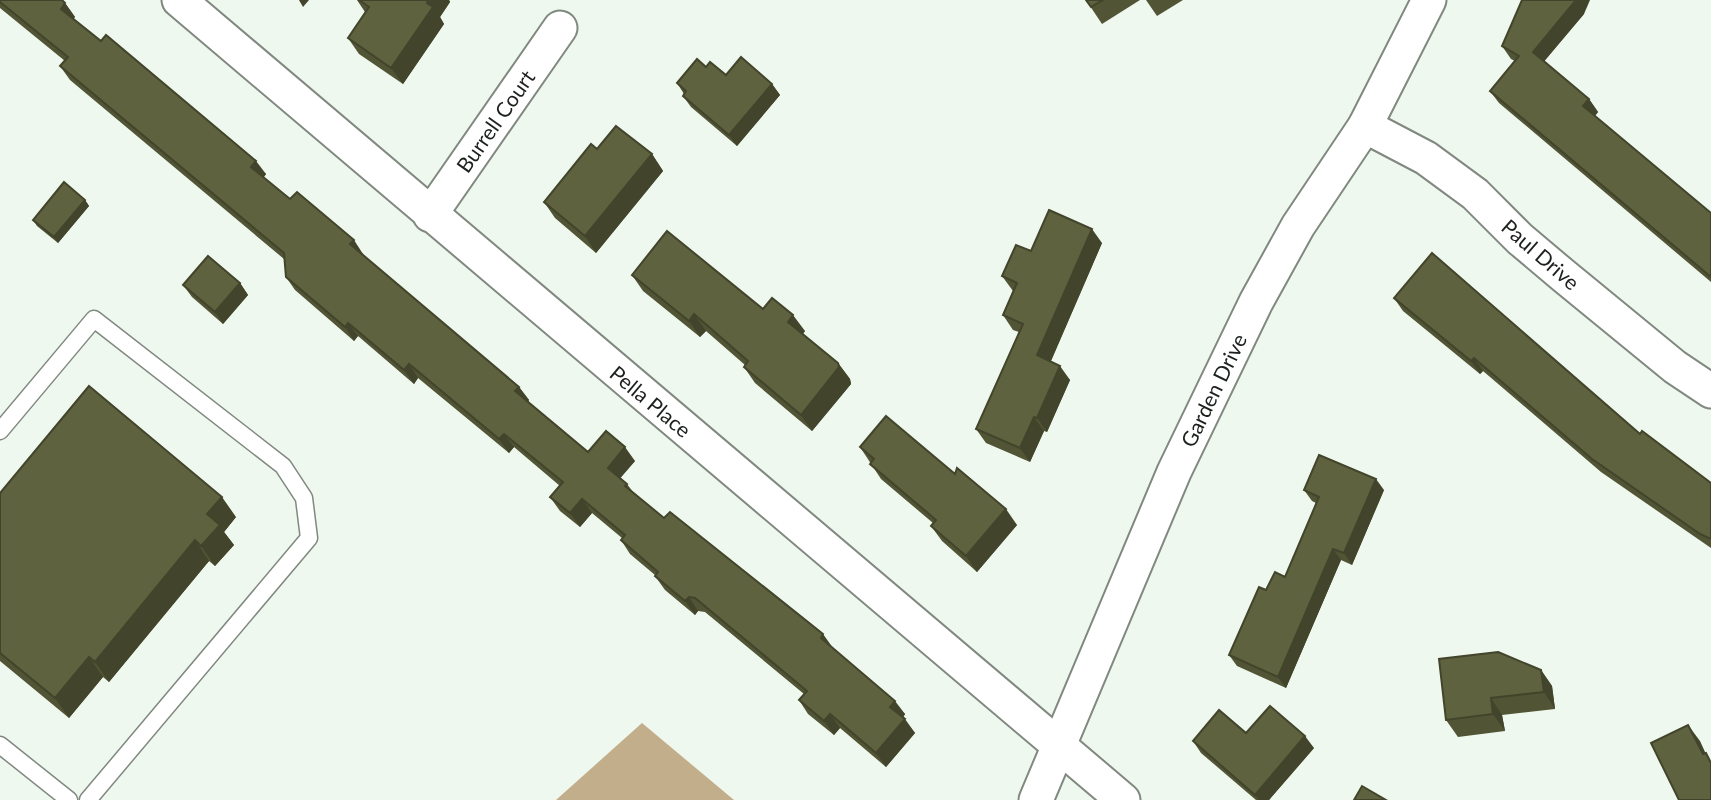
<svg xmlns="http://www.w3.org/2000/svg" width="1711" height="800" viewBox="0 0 1711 800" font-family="Lato,sans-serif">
	<rect width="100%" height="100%" fill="#eff8ee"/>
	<!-- forest -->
	<polygon fill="#c2ae8b" points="642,723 734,800 556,800"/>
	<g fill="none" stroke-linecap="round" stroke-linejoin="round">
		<!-- service casing -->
		<g stroke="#808880" stroke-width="19">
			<g id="service">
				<polyline points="0,431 94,319 283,466 304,498 309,538 88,800"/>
				<polyline points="0,745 69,800"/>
			</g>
		</g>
		<!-- minor casing -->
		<g stroke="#808880" stroke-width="37">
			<g id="minor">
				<polyline points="179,0 1123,800"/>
				<polyline points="1365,126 1426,158 1475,194 1520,239 1564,276 1675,367 1711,391"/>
				<polyline points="430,215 560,28"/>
				<polyline points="1036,800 1174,472 1256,302 1298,226 1365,126 1429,0"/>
			</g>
		</g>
		<!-- service -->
		<use href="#service" stroke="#fff" stroke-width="16"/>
		<!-- minor -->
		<use href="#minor" stroke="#fff" stroke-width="33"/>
	</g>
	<!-- wall -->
	<g fill="#515435">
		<polygon points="0,0 65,3 75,17 73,19 266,174 263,178 290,199 363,254 363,255 519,387 529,400 528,402 588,452 635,461 620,478 627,484 633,492 664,518 833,648 905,714 903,718 915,733 886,767 840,728 834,735 808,714 799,700 804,694 705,612 698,611 695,615 665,590 655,576 655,575 630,554 621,540 622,538 592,513 580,527 560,511 550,497 560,486 514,447 509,453 418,378 414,384 358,336 354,341 295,290 286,277 284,259 70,80 60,66 65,61 0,8"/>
		<polygon points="357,0 449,0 450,2 440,17 444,24 403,84 359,54 348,38 365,12"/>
		<polygon points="1086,0 1140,0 1102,24"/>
		<polygon points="1146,0 1183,0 1157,16"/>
		<polygon points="1584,14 1544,61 1589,99 1598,112 1595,116 1711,213 1711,282 1499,103 1490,91 1515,61 1511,59 1502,46"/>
		<polygon points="706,67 726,75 772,84 780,95 737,146 691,107 683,96 684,94 677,83"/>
		<polygon points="597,149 652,154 663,171 596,253 555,218 544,202"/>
		<polygon points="85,200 89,206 58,243 37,226 33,220"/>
		<polygon points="1102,243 1051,361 1070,380 1047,432 1044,431 1030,462 986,443 976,429 1019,332 1013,330 1003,315 1013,291 1002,276 1031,251"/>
		<polygon points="632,275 763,309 805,331 803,334 838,363 850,379 851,384 812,431 755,383 744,367 745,365 706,331 700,337 643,291"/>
		<polygon points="240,283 248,295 223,324 192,297 183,285"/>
		<polygon points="1394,298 1640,434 1711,483 1711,548 1601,472 1483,371 1480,374 1403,311"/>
		<polygon points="860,447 1017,525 977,572 942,541 931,526 933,523 881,479"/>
		<polygon points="1304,490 1384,490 1352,565 1341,560 1286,688 1237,666 1229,655 1266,590 1285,577 1316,503 1312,501"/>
		<polygon points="0,493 236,517 224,532 234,545 215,566 209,561 109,682 103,677 69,718 0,661"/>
		<polygon points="1541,670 1552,686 1555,709 1502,715 1505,731 1458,737 1446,720"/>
		<polygon points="1246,733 1314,748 1269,800 1256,800 1201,753 1193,741"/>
	</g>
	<!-- shaded-wall -->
	<g fill="#42452b">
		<polygon points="299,0 309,0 303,7"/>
		<polygon points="428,0 449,0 450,2 440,17 444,24 403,84 391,68"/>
		<polygon points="1576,0 1590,0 1584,14 1542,64 1533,52"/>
		<polygon points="65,3 75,17 70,22 61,9"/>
		<polygon points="772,84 780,95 737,146 729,135"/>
		<polygon points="1589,99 1598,112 1592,119 1583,106"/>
		<polygon points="652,154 663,171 596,253 585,236"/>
		<polygon points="256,161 266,174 261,181 251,167"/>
		<polygon points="85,200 89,206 58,243 54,237"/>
		<polygon points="1092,229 1102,243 1047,370 1037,355"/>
		<polygon points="354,240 363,254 360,258 350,244"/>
		<polygon points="240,283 248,295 223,324 215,312"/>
		<polygon points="694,314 706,331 700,337 689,321"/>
		<polygon points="793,315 805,331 799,338 788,322"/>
		<polygon points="348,323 358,336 354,341 345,327"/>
		<polygon points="1474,358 1483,371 1480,374 1471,361"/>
		<polygon points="838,363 850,379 851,384 812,431 801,415"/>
		<polygon points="409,364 418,378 414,384 404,370"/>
		<polygon points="1060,366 1070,380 1047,432 1037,418"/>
		<polygon points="519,387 529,400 525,405 515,391"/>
		<polygon points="1034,417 1044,431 1030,462 1020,448"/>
		<polygon points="504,434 514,447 509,453 499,439"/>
		<polygon points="625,447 635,461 617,482 608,468"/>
		<polygon points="1376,479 1384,490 1352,565 1344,553"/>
		<polygon points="222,497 236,517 224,532 234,545 215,566 201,546 207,514"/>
		<polygon points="582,499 592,513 580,527 570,513"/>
		<polygon points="1006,509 1017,525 977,572 966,556"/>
		<polygon points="195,540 209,561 109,682 95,662"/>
		<polygon points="1333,549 1341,560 1286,688 1278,677"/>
		<polygon points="689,597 698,611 695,615 685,601"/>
		<polygon points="823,634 833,648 821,638"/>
		<polygon points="89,657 103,677 69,718 55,698"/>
		<polygon points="1541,670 1552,686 1555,709 1544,692"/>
		<polygon points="1491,698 1502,715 1505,731 1493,714"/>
		<polygon points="895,701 905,714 900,721 890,707"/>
		<polygon points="830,714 840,728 834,735 824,721"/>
		<polygon points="905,719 915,733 886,767 876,753"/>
		<polygon points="1688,725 1700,741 1711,765 1703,754"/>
		<polygon points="1305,736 1314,748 1269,800 1259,800 1255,795"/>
	</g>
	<!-- building -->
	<g fill="#5e623e" stroke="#42452b" stroke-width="2">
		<polygon points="0,0 62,0 65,3 61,9 101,41 106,35 256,161 251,167 290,199 297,192 354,240 350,244 519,387 515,391 588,452 606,431 625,447 608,468 627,484 625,486 664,518 670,512 823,634 821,638 895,701 890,707 905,719 876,753 830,714 824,721 799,700 807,691 695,598 689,597 685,601 655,576 658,572 621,540 625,535 582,499 570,513 550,497 563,482 504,434 499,439 409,364 404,370 348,323 345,327 286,277 284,253 60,66 68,57 0,2"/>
		<polygon points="359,0 428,0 427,3 433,7 391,68 348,38 369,7"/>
		<polygon points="1086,0 1103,0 1091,7"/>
		<polygon points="1522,0 1576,0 1533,52 1589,99 1583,106 1711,213 1711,277 1490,91 1519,56 1502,46"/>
		<polygon points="741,57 772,84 729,135 683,96 686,91 677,83 697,59 706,67 710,62 726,75"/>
		<polygon points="616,126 652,154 585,236 544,202 591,144 597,149"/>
		<polygon points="64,182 85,200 54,237 33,220"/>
		<polygon points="1049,210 1092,229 1037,355 1060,366 1037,418 1034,417 1020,448 976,429 1023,324 1003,315 1017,283 1002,276 1016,245 1031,251"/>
		<polygon points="667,231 763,309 772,298 793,315 788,322 838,363 839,367 801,415 744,367 748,361 694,314 689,321 632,275"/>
		<polygon points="1432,253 1640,434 1642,431 1711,483 1711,539 1700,534 1592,459 1474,358 1471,361 1394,298"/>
		<polygon points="208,256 240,283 215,312 183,285"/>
		<polygon points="89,386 222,497 207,514 220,525 201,546 195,540 95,662 89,657 55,698 0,653 0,493"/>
		<polygon points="886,416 955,474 957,468 1006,509 966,556 931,526 936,520 870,464 874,459 860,447"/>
		<polygon points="1319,455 1376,479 1344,553 1333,549 1278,677 1229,655 1259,587 1266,590 1275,572 1285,577 1319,497 1304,490"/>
		<polygon points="1498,652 1541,670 1544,692 1491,698 1493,714 1446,720 1439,659"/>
		<polygon points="1270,706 1305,736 1255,795 1193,741 1219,710 1246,733"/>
		<polygon points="1688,725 1703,754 1706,753 1711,763 1711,800 1679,800 1651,743"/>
		<polygon points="1362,786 1386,800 1354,800"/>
	</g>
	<g text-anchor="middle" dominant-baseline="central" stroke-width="7" stroke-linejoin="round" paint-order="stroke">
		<!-- street labels -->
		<g font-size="21" fill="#1d211d" stroke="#fff">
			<text transform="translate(495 121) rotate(-55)">Burrell Court</text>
			<text transform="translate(1541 254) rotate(41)">Paul Drive</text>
			<text transform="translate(1213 390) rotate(-64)">Garden Drive</text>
			<text transform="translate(651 401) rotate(40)">Pella Place</text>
		</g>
	</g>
</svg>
